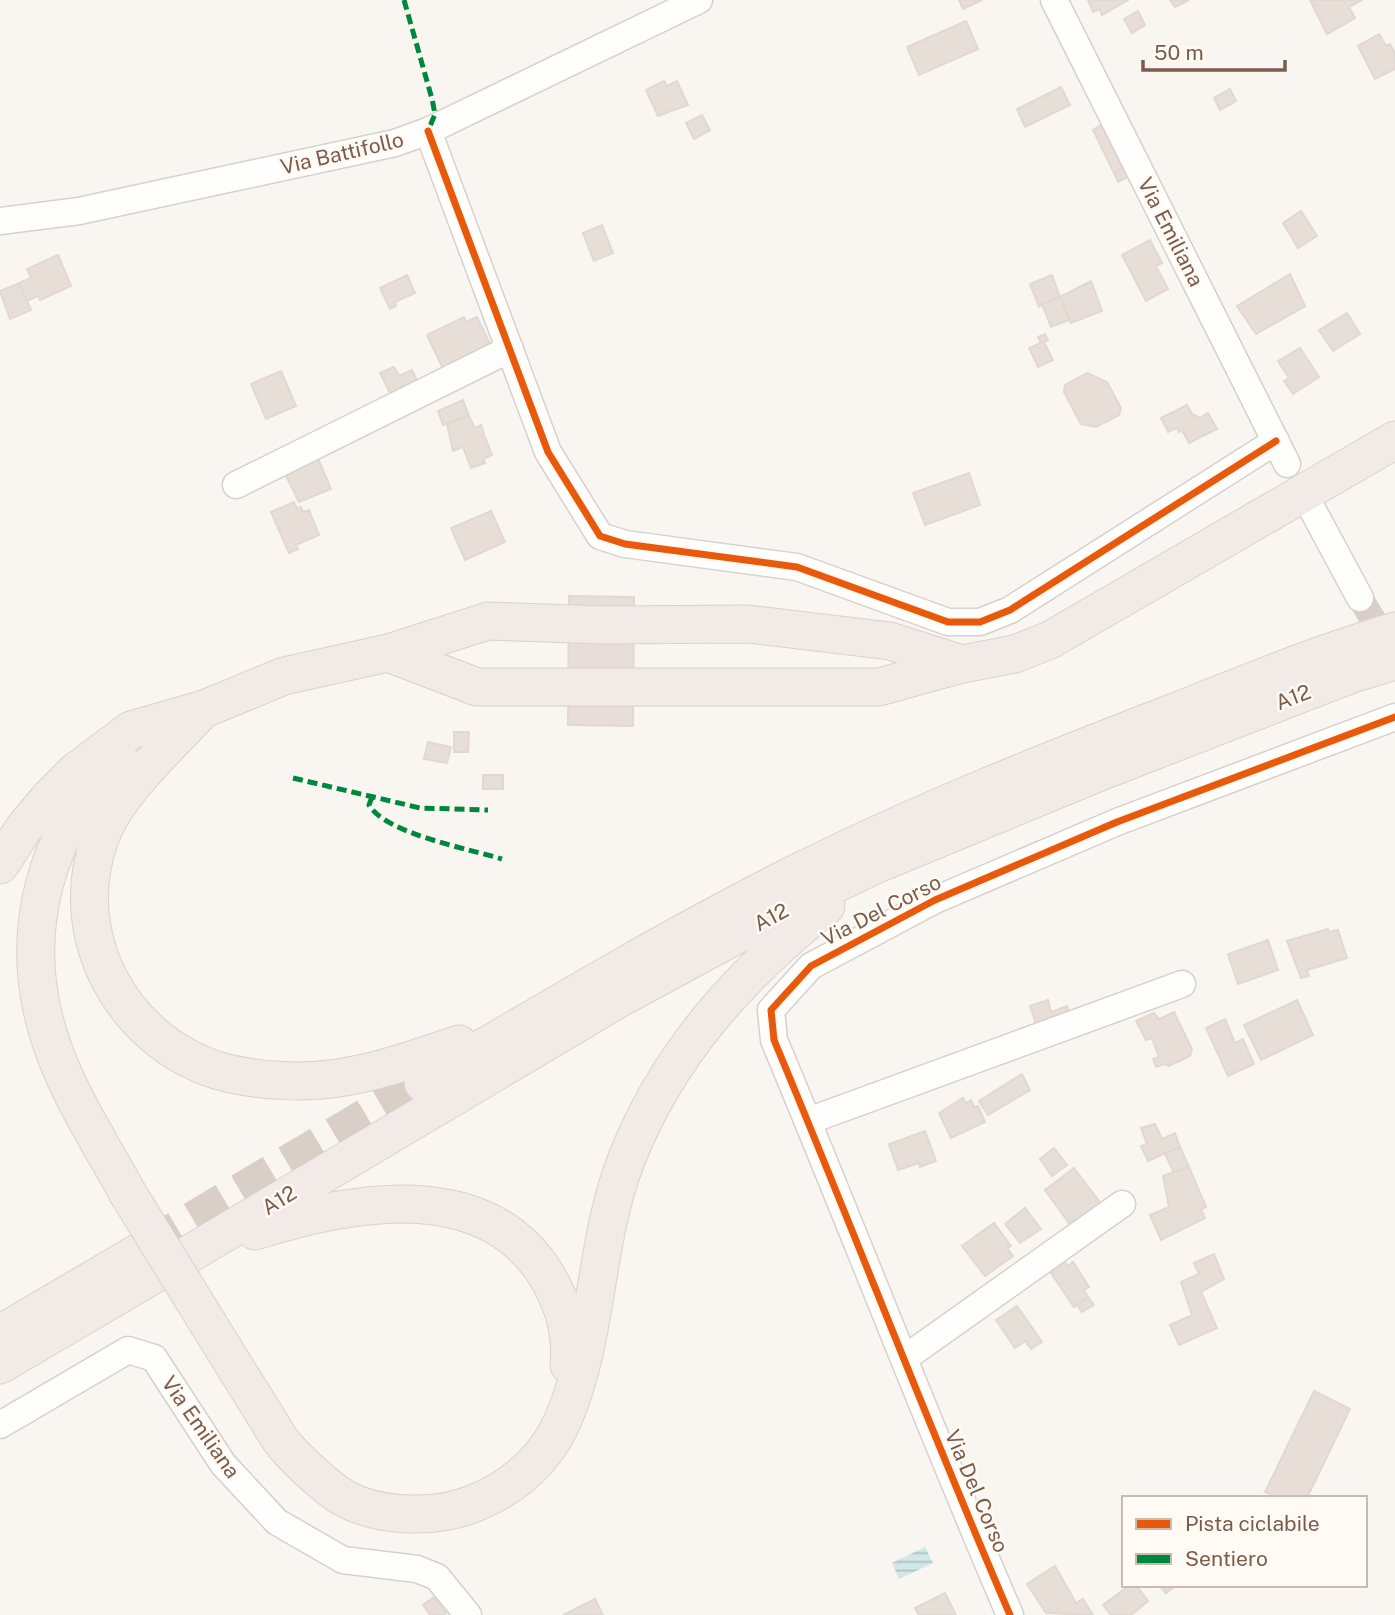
<svg xmlns="http://www.w3.org/2000/svg" width="1395" height="1615" viewBox="0 0 1395 1615" font-family="'Public Sans',sans-serif">
	<defs>
		<pattern id="water-rules" width="6" height="5" patternUnits="userSpaceOnUse" patternTransform="scale(1.75)"><rect width="6" height="5" fill="#d0e8ea"/><path d="M0 2.5h6" fill="none" stroke="#aebfc0"/></pattern>
	</defs>
	<rect width="100%" height="100%" fill="#f9f5f0"/>
	<!-- water -->
	<polygon fill="url(#water-rules)" points="925,1547 933,1563 899,1579 892,1563"/>
	<!-- building -->
	<g fill="#e6ded7" stroke="#e2d8d2" stroke-width="2">
		<polygon points="959,0 982,0 963,9"/>
		<polygon points="1088,0 1128,0 1102,15 1100,9 1093,12"/>
		<polygon points="1170,0 1189,0 1175,7"/>
		<polygon points="1310,0 1362,0 1349,7 1355,18 1327,34"/>
		<polygon points="1138,11 1145,25 1132,33 1124,19"/>
		<polygon points="966,21 978,49 919,75 907,47"/>
		<polygon points="1379,34 1386,46 1390,44 1395,53 1395,69 1375,79 1358,46"/>
		<polygon points="664,81 667,86 677,81 688,105 658,116 646,90"/>
		<polygon points="1061,87 1070,105 1025,127 1017,109"/>
		<polygon points="1230,89 1236,101 1220,110 1214,98"/>
		<polygon points="702,115 710,130 694,139 686,123"/>
		<polygon points="1106,122 1128,166 1114,173 1093,130"/>
		<polygon points="1128,166 1132,175 1118,182 1114,173"/>
		<polygon points="1301,211 1317,236 1298,248 1283,223"/>
		<polygon points="602,225 613,253 594,261 583,233"/>
		<polygon points="1150,240 1162,263 1156,266 1168,289 1146,301 1122,255"/>
		<polygon points="58,255 71,286 40,300 38,296 27,301 19,283 31,278 27,269"/>
		<polygon points="1290,274 1305,306 1256,334 1237,306"/>
		<polygon points="407,275 415,293 395,302 396,306 390,309 380,288"/>
		<polygon points="1052,275 1060,297 1039,307 1030,284"/>
		<polygon points="1091,281 1102,311 1071,323 1060,297"/>
		<polygon points="19,283 31,310 10,319 0,291"/>
		<polygon points="1060,297 1069,320 1051,327 1042,304"/>
		<polygon points="1347,313 1360,334 1333,351 1319,330"/>
		<polygon points="464,317 466,322 477,317 491,346 443,369 427,335"/>
		<polygon points="1045,334 1048,340 1044,342 1053,360 1038,367 1029,348 1041,343 1038,337"/>
		<polygon points="1300,348 1319,377 1293,394 1284,381 1289,378 1278,361"/>
		<polygon points="394,367 399,376 412,370 418,382 391,395 380,373"/>
		<polygon points="281,371 296,406 266,419 251,384"/>
		<polygon points="1087,373 1107,382 1121,408 1119,415 1096,427 1081,424 1064,392 1065,385"/>
		<polygon points="463,400 469,416 443,425 438,411"/>
		<polygon points="1187,405 1192,414 1200,418 1208,413 1217,429 1189,443 1182,430 1179,432 1177,428 1168,432 1161,418"/>
		<polygon points="469,416 475,428 481,425 484,434 480,436 485,437 492,455 483,459 485,463 471,468 463,447 453,451 447,424"/>
		<polygon points="317,456 331,489 299,502 284,472"/>
		<polygon points="969,473 980,505 925,525 913,493"/>
		<polygon points="294,502 297,509 301,507 303,512 309,510 319,535 296,545 298,549 289,553 271,512"/>
		<polygon points="491,511 505,542 465,560 451,528"/>
		<polygon points="569,596 634,597 633,726 568,725"/>
		<polygon points="454,732 469,732 468,752 454,752"/>
		<polygon points="428,742 451,747 447,763 424,759"/>
		<rect x="483" y="775" width="20" height="14"/>
		<polygon points="1328,929 1329,932 1338,930 1347,958 1307,970 1309,976 1301,978 1287,941"/>
		<polygon points="1268,940 1278,970 1238,984 1228,954"/>
		<polygon points="1048,1000 1051,1012 1067,1006 1071,1021 1037,1027 1030,1006"/>
		<polygon points="1297,1000 1313,1035 1261,1060 1244,1025"/>
		<polygon points="1174,1012 1192,1049 1190,1056 1169,1066 1165,1064 1156,1067 1153,1059 1159,1057 1152,1038 1146,1040 1136,1021 1154,1013 1159,1019"/>
		<polygon points="1225,1019 1235,1043 1243,1039 1254,1064 1228,1076 1206,1028"/>
		<polygon points="1022,1074 1030,1090 988,1115 979,1101"/>
		<polygon points="963,1098 966,1103 971,1100 974,1107 978,1106 985,1122 951,1138 939,1113"/>
		<polygon points="1155,1124 1162,1139 1175,1133 1180,1147 1148,1161 1141,1146 1147,1144 1141,1128"/>
		<polygon points="925,1131 936,1161 920,1167 919,1163 898,1170 889,1144"/>
		<polygon points="1180,1147 1189,1167 1174,1173 1165,1154"/>
		<polygon points="1054,1148 1067,1165 1052,1176 1040,1159"/>
		<polygon points="1189,1167 1206,1207 1201,1209 1205,1218 1161,1240 1150,1215 1169,1207 1163,1176"/>
		<polygon points="1074,1168 1102,1205 1079,1229 1073,1220 1069,1223 1045,1190"/>
		<polygon points="1025,1208 1041,1229 1020,1243 1005,1224"/>
		<polygon points="994,1223 1011,1246 1007,1248 1013,1256 985,1276 962,1246"/>
		<polygon points="1214,1254 1224,1279 1201,1292 1217,1328 1179,1345 1170,1325 1192,1315 1181,1282 1199,1274 1194,1263"/>
		<polygon points="1062,1258 1068,1266 1073,1262 1089,1287 1084,1290 1088,1297 1074,1307 1047,1267"/>
		<polygon points="1088,1297 1094,1305 1082,1312 1077,1305"/>
		<polygon points="1017,1306 1042,1342 1031,1349 1025,1341 1015,1348 996,1320"/>
		<polygon points="1314,1391 1350,1409 1307,1498 1278,1498 1265,1492"/>
		<polygon points="1055,1566 1076,1603 1083,1599 1093,1615 1046,1613 1027,1584"/>
		<polygon points="1130,1585 1136,1585 1148,1601 1131,1615 1111,1615 1103,1605"/>
		<polygon points="1159,1585 1176,1585 1166,1593"/>
		<polygon points="945,1593 956,1615 919,1615 915,1608"/>
		<polygon points="434,1597 446,1613 444,1615 430,1615 423,1605"/>
		<polygon points="595,1599 603,1615 563,1615"/>
	</g>
	<g fill="none" stroke-linecap="round" stroke-linejoin="round">
		<!-- minor-tunnel -->
		<polyline stroke="#d9cfc7" stroke-width="26" stroke-dasharray="26 13" stroke-linecap="butt" points="1360,598 1391,649"/>
		<!-- highway-tunnel -->
		<polyline stroke="#d9cfc7" stroke-width="37" stroke-dasharray="37 18" stroke-linecap="butt" points="146,1248 423,1083"/>
		<!-- minor casing -->
		<g stroke="#d7d1cb" stroke-width="29">
			<g id="minor">
				<polyline points="1054,0 1287,464"/>
				<polyline points="428,131 548,452 600,536 625,544 797,567 948,622 980,622 1010,610 1276,441"/>
				<polyline points="0,221 79,211 395,143 428,131 699,0"/>
				<polyline points="236,485 510,349"/>
				<polyline points="1310,505 1360,598"/>
				<polyline points="808,1121 1182,984"/>
				<polyline points="905,1358 1122,1204"/>
				<polyline points="0,1425 128,1350 154,1358 223,1464 277,1522 343,1560 417,1569 437,1577 468,1615"/>
				<path d="M1010,1615C928,1425 854,1231 774,1040L771,1010L811,966L935,900L1117,822L1395,717"/>
			</g>
		</g>
		<!-- highway casing -->
		<g stroke="#dad1cc" stroke-width="39">
			<g id="highway">
				<polyline points="388,653 477,687 879,687 962,664 1015,654 1050,640 1395,440"/>
				<path d="M203,709C169,747 115,793 99,841C66,937 122,1039 216,1070C243,1078 272,1081 300,1081C355,1081 408,1061 459,1044"/>
				<path d="M120,761C44,827 19,934 47,1029C63,1087 99,1140 127,1192"/>
				<polyline points="0,865 24,828 49,798 75,772 131,730 204,709 284,676 388,653 488,621 603,625 748,624 890,641 962,664"/>
				<path d="M423,1083C541,1014 659,943 781,881C905,818 1037,765 1167,715C1243,685 1317,654 1395,631"/>
				<path d="M255,1231C350,1201 487,1174 548,1278C564,1306 572,1333 569,1365"/>
				<polyline points="186,1256 620,998 790,906 875,865 1100,772 1352,674 1395,661"/>
				<path d="M209,1325C227,1354 245,1383 263,1412C271,1423 277,1438 287,1448C299,1462 328,1489 344,1498C381,1518 437,1519 475,1503C516,1486 548,1457 565,1415C599,1333 594,1241 627,1158C668,1054 740,975 826,906"/>
				<polyline points="0,1334 146,1248"/>
				<polyline points="0,1365 160,1271"/>
			</g>
		</g>
		<!-- minor -->
		<use href="#minor" stroke="#fefefd" stroke-width="26"/>
		<!-- highway -->
		<use href="#highway" stroke="#f2eae7" stroke-width="37"/>
		<!-- highway-bridge casing -->
		<g stroke="#dad1cc" stroke-width="39" stroke-linecap="butt">
			<polyline id="highway-bridge" points="127,1192 209,1325"/>
		</g>
		<!-- highway-bridge -->
		<use href="#highway-bridge" stroke="#f2eae7" stroke-width="37"/>
		<!-- quiet -->
		<g stroke="#00873e" stroke-width="5" stroke-dasharray="10 5" stroke-linecap="butt">
			<polyline points="404,0 432,99 435,114 428,131"/>
			<polyline points="293,778 420,808 488,810"/>
			<path d="M372,797L369,805C386,834 470,849 502,859"/>
		</g>
		<!-- cycleway casing -->
		<g stroke="#fffaf3" stroke-width="11">
			<g id="cycleway">
				<polyline points="428,131 548,452 600,536 625,544 797,567 948,622 980,622 1010,610 1276,441"/>
				<path d="M1010,1615C928,1425 854,1231 774,1040L771,1010L811,966L935,900L1117,822L1395,717"/>
			</g>
		</g>
		<!-- cycleway -->
		<use href="#cycleway" stroke="#e8590c" stroke-width="7"/>
	</g>
	<g text-anchor="middle" dominant-baseline="central" stroke-width="5" stroke-linejoin="round" paint-order="stroke">
		<!-- street labels -->
		<g font-size="21" fill="#7a5c4d" stroke="#fffaf3">
			<text transform="translate(342 153) rotate(-13)">Via Battifollo</text>
			<text transform="translate(1171 232) rotate(63)">Via Emiliana</text>
			<text transform="translate(1293 697) rotate(-21)">A12</text>
			<text transform="translate(881 910) rotate(-27)">Via Del Corso</text>
			<text transform="translate(771 917) rotate(-28)">A12</text>
			<text transform="translate(279 1200) rotate(-31)">A12</text>
			<text transform="translate(201 1427) rotate(55)">Via Emiliana</text>
			<text transform="translate(977 1491) rotate(67)">Via Del Corso</text>
		</g>
	</g>
	<!-- legend -->
	<rect x="1122" y="1496" width="245" height="91" fill="#fffaf3" stroke="#cabbb1" stroke-width="2"/>
	<rect x="1136" y="1519" width="35" height="10" fill="#e8590c" stroke="#cabbb1" stroke-width="2"/>
	<text x="1185" y="1531" font-size="21" fill="#7a5c4d">Pista ciclabile</text>
	<rect x="1136" y="1554" width="35" height="10" fill="#00873e" stroke="#cabbb1" stroke-width="2"/>
	<text x="1185" y="1566" font-size="21" fill="#7a5c4d">Sentiero</text>
	<!-- scale -->
	<path d="M1143 60v10h142v-10" fill="none" stroke="#7a5c4d" stroke-width="3.5"/>
	<text x="1154" y="60" font-size="21" fill="#7a5c4d" stroke="#fffaf3" stroke-width="5" paint-order="stroke">50 m</text>
</svg>
